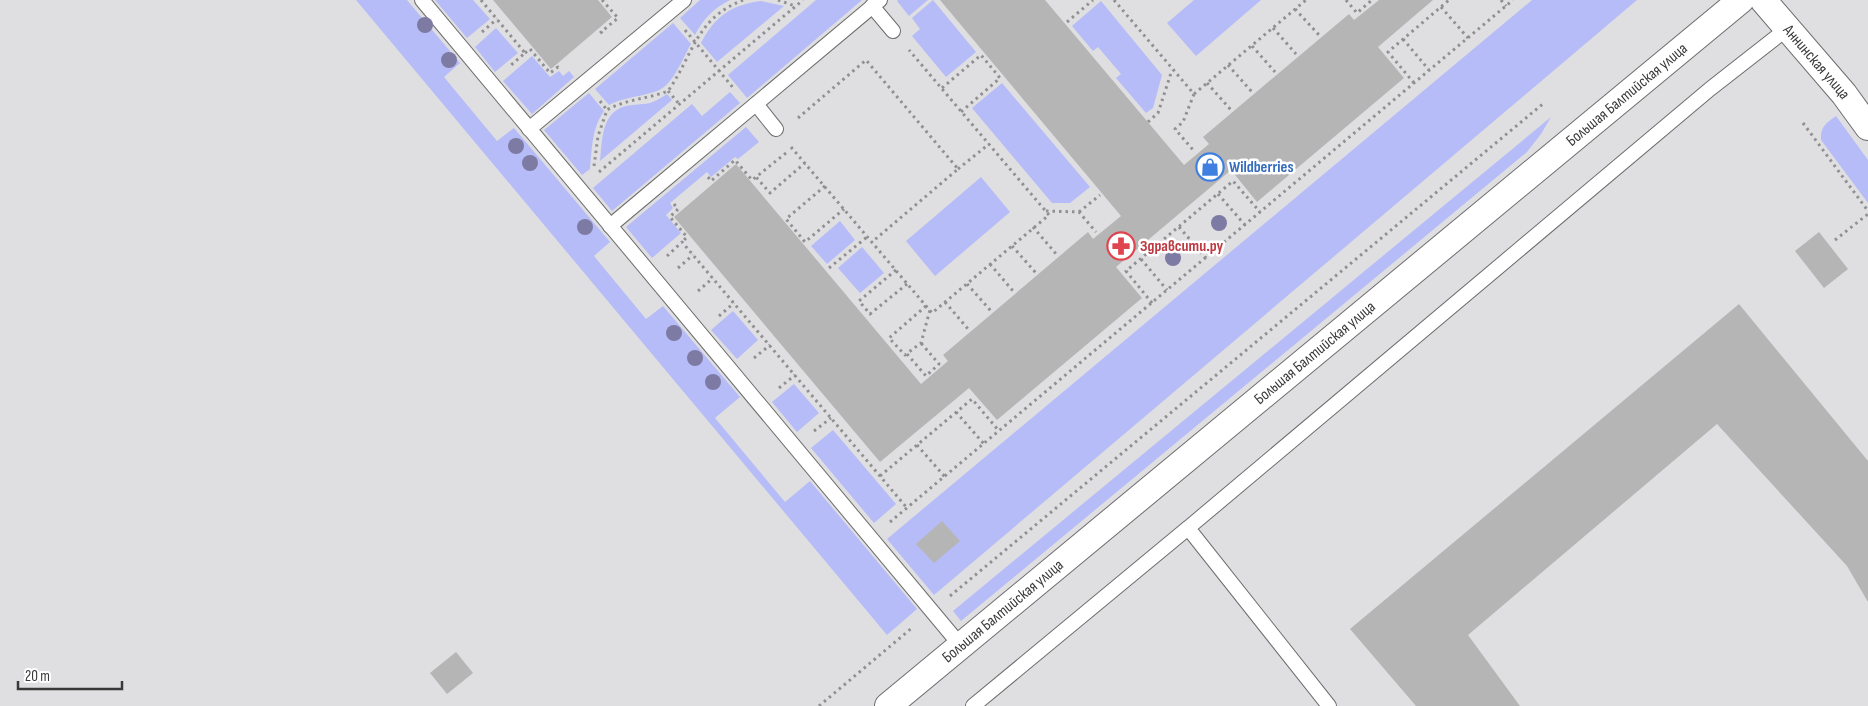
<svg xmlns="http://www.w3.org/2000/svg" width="1868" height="706" viewBox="0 0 1868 706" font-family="'Sofia Sans Condensed',sans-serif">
	<rect width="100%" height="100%" fill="#dfdfe1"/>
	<!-- green -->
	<g fill="#b6bcf7">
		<polygon points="356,0 407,0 460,63 444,77 497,141 514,128 610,242 594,256 646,319 663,306 740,397 715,418 785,502 810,481 917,609 887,635"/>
		<polygon points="435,0 473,0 490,19 467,38"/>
		<path d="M700,0H730C714,8 703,19 695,35L680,18Z"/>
		<polygon points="816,0 862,0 747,98 728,75"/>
		<polygon points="898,0 928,0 909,16 897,1"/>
		<polygon points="933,0 976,52 946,77 912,36 920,29 912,18"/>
		<polygon points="1194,0 1261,0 1196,56 1167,23"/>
		<polygon points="1532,0 1637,0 934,595 887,539"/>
		<path d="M761,1L784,6L717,62L701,43C715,16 731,5 761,1Z"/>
		<polygon points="1101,1 1162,75 1153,108 1146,113 1116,78 1121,74 1098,47 1093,51 1072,26"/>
		<path d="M673,23L691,44C684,56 675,79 664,87C653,96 625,96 609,105L595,89Z"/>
		<polygon points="496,28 518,53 495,72 475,47"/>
		<polygon points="532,56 550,77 559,71 563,76 569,71 574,77 532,114 503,81"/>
		<polygon points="1002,83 1090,187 1070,203 1052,203 972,108"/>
		<polygon points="730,92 740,103 612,211 593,188 692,104 702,116"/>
		<path d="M589,93L604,111C592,128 592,148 590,169L582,175L544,130Z"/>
		<path d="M667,94L672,100L600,161C602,144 601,117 620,108C629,104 640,105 650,103C656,101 662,97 667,94Z"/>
		<path d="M1836,116L1868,160V203L1821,140C1820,127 1826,123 1836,116Z"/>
		<polygon points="1551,117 1541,134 1527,152 961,621 953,611"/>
		<polygon points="746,127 759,142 738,159 735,157 711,177 707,172 670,203 673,208 666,215 681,233 652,258 626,227"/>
		<polygon points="981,177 1010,212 935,276 906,241"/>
		<polygon points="840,221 855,240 827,264 811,246"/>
		<polygon points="862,247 884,273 860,293 838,268"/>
		<polygon points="733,311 758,340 737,359 711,330"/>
		<polygon points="794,384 819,413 797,432 772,402"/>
		<polygon points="833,430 896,504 874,523 811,448"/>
	</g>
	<!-- building -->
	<g fill="#b6b5b5">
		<polygon points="493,0 598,0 612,17 551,69"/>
		<polygon points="940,0 1045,0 1184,165 1209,144 1203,137 1349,14 1354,20 1379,0 1433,0 1378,47 1404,78 1257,202 1231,170 1116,267 1142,298 997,420 969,388 880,462 674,217 736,164 921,384 948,361 943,355 1088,232 1093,239 1121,216"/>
		<polygon points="1819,232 1848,269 1824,288 1795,251"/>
		<polygon points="1739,304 1868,461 1868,602 1847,566 1717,424 1468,635 1520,706 1416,706 1350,629"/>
		<polygon points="942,521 960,541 934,563 916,544"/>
		<polygon points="456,652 473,673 447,694 430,673"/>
	</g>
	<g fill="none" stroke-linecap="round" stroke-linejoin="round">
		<!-- lane casing -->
		<g stroke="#6d6d6e" stroke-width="16">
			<g id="lane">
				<polyline points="422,0 961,646"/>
				<polyline points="872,6 893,31"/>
				<polyline points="756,104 776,129"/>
				<polyline points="529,129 684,0"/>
				<polyline points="610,226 880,0"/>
				<polyline points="973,706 1188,528"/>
				<polyline points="1329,706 1188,528 1710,89 1788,28"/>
			</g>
		</g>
		<!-- street casing -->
		<g stroke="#6d6d6e" stroke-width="28">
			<g id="street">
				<path id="s1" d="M1763,0L1844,94L1868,127"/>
				<path id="s2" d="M888,706L1741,0"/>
			</g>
		</g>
		<!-- path -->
		<g stroke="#909092" stroke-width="3" stroke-dasharray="2.5 4" stroke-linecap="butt">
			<polyline points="481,0 525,53 510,66"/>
			<polyline points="602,0 618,18 601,32 603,34"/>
			<polyline points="778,0 795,6"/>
			<polyline points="1114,0 1194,94 1306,0"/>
			<polyline points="1346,0 1357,13 1372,0"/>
			<polyline points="1501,0 1506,6"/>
			<polyline points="1441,7 1468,38"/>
			<polyline points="1295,9 1319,35"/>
			<polyline points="1067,22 1093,0"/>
			<polyline points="1273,28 1296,54"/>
			<polyline points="685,30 735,90"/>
			<polyline points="482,32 497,19"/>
			<polyline points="1403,39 1429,70"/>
			<polyline points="1252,46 1275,72"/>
			<polyline points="525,53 530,49 550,73 558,67 561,70"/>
			<polyline points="1228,65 1252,92"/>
			<polyline points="1207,83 1231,110"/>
			<polyline points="1414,83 1388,52 1449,0"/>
			<polyline points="942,88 981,55 1000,78 961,112"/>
			<polyline points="668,91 680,105"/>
			<polyline points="1194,94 1183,122 1175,129 1194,151"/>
			<polyline points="600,101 607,110"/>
			<polyline points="798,118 866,60 958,169 872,242"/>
			<polyline points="1148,122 1158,113 1172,70"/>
			<polyline points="1803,123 1868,211"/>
			<polyline points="791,147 932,313 1049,215 909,50"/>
			<polyline points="786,153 756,177 770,193 805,163"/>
			<path d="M594,166L598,136L607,110C626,99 648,99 668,91C694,54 695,19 743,0"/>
			<polyline points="958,169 989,144"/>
			<polyline points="599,172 803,0"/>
			<polyline points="708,177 711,181 735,160 752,180 756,177"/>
			<polyline points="825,186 786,219 805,242 844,209"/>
			<polyline points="1218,194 1245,225"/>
			<polyline points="674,204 678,209 670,217 687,237 682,242"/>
			<polyline points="1046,211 1079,212 1096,232"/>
			<polyline points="1079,212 1100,195"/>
			<polyline points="1033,227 1057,255"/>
			<polyline points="1179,227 1206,258"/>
			<polyline points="1835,240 1868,214"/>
			<polyline points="1012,246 1036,273"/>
			<polyline points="667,256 682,242 907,508"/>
			<polyline points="1141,259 1167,290"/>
			<polyline points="990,264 1013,291"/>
			<polyline points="678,268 693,255"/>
			<polyline points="829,268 867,237"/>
			<polyline points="896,270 859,301 870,314 907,284"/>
			<polyline points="967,284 991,311"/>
			<polyline points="698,291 713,278"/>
			<polyline points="945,302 968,329"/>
			<polyline points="1152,303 1126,271 1233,181 1260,212"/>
			<polyline points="926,306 889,338 905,355 921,343 930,310"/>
			<polyline points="719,316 734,303"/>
			<polyline points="907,354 926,376 939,364 921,343"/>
			<polyline points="754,358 770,345"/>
			<polyline points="779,388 795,375"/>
			<polyline points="956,412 984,444"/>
			<polyline points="814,431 831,418"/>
			<polyline points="917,445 945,477"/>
			<polyline points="880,476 972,399 999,431"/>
			<polyline points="890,522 1513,0"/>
			<polyline points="950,596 1544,103"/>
			<polyline points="819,706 913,627"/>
		</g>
		<!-- lane -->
		<use href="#lane" stroke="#fff" stroke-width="14"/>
		<!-- street -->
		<use href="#street" stroke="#fff" stroke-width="26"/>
	</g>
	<!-- trees -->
	<g fill="#7d7aa3">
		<circle cx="425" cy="25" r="8"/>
		<circle cx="449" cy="60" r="8"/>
		<circle cx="516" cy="146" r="8"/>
		<circle cx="530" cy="163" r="8"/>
		<circle cx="1219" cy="223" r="8"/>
		<circle cx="585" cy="227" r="8"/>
		<circle cx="1173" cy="258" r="8"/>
		<circle cx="674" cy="333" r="8"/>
		<circle cx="695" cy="358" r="8"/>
		<circle cx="713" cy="382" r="8"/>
	</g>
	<!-- icons -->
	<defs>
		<g id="shop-ring" transform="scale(1.4375)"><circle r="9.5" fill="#fff" stroke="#3f7fe0" stroke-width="1.5"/><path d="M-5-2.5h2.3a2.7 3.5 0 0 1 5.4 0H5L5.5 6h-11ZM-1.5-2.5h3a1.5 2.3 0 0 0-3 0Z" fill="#3f7fe0"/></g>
		<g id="pharmacy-ring" transform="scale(1.4375)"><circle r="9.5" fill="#fff" stroke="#e0444e" stroke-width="1.5"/><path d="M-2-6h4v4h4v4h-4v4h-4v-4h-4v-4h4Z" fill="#e0444e"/></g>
	</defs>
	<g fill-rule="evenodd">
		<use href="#shop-ring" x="1210" y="167"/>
		<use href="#pharmacy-ring" x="1121" y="246"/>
	</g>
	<g text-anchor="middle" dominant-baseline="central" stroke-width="5" stroke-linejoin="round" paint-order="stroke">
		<!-- street labels -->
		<g font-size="16" fill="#39393a" stroke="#fff">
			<text stroke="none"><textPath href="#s1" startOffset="82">Аннинская улица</textPath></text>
			<text stroke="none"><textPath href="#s2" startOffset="959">Большая Балтийская улица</textPath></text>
			<text stroke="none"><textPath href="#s2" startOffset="554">Большая Балтийская улица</textPath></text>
			<text stroke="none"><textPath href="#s2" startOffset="149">Большая Балтийская улица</textPath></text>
		</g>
		<!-- shop labels -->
		<g font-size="16" font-weight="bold" fill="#366cbe" stroke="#fff" text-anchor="start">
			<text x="1229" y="167">Wildberries</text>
		</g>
		<!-- health labels -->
		<g font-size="16" font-weight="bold" fill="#be3a42" stroke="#fff" text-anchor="start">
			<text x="1140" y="246">Здравсити.ру</text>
		</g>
	</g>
	<!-- scale -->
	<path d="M18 681v8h104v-8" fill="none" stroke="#39393a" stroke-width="2.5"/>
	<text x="25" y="681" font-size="15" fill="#39393a" stroke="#ffffff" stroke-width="4" paint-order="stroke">20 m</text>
</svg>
